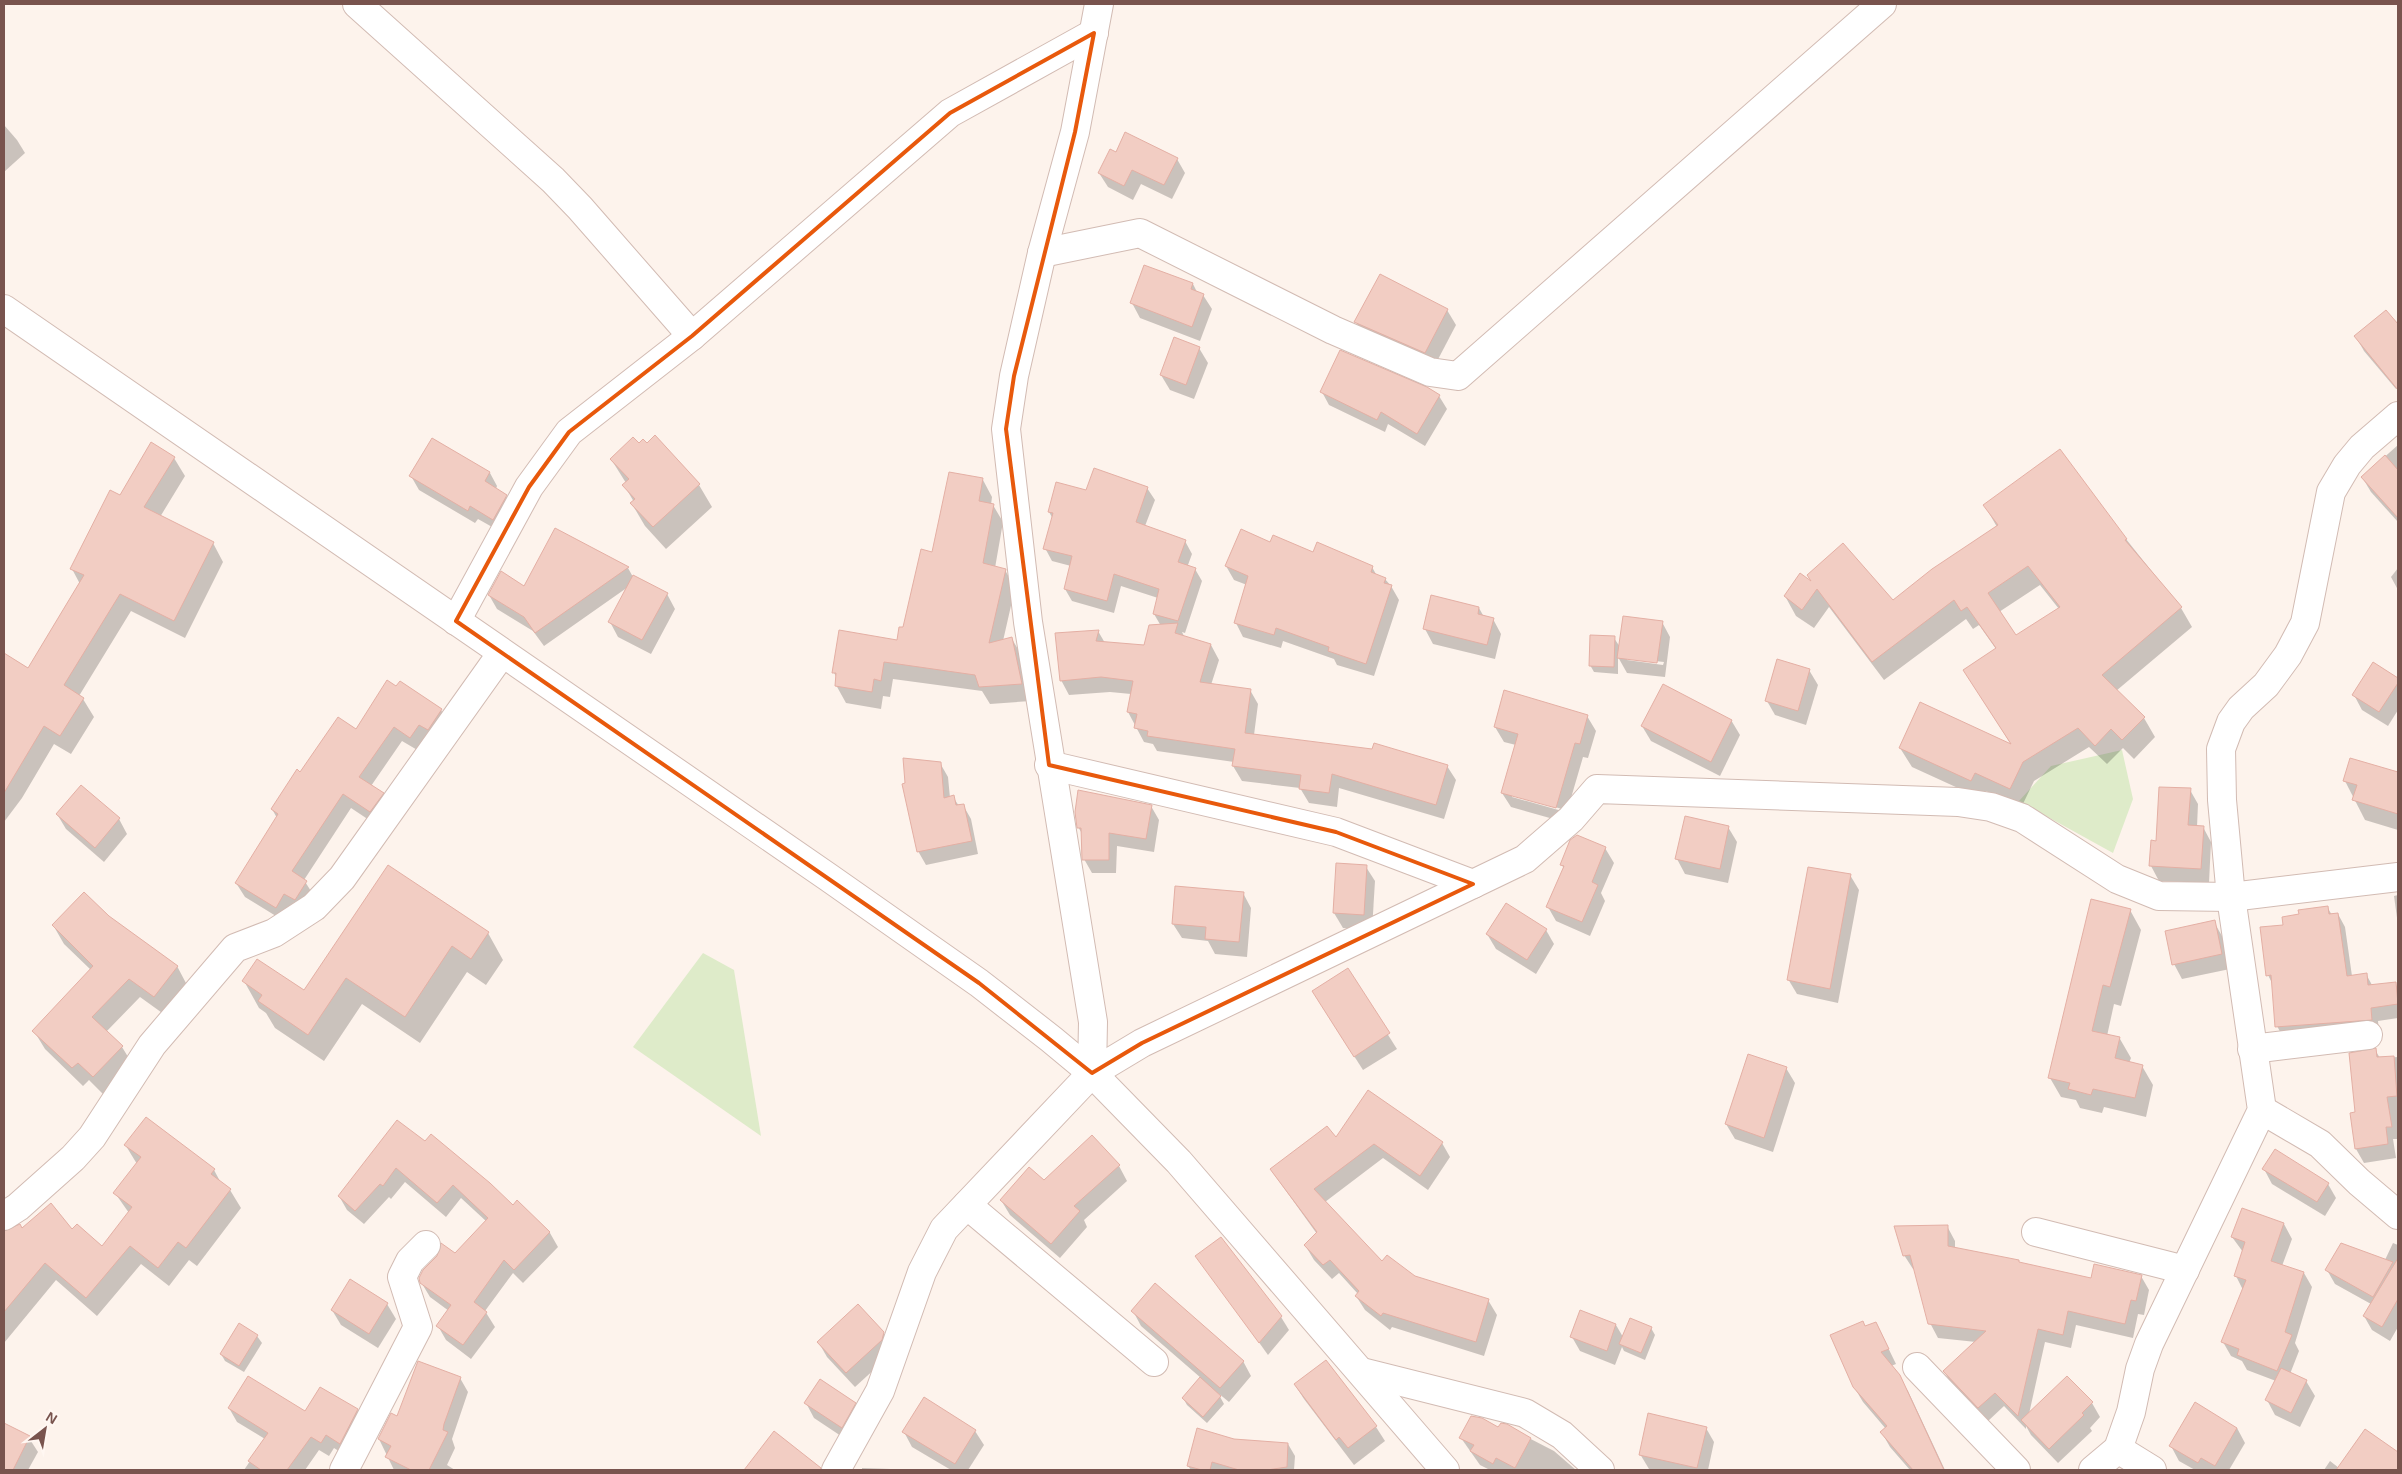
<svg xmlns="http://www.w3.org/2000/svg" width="2402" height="1474" viewBox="0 0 2402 1474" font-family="Arial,sans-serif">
	<rect width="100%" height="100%" fill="#fdf3ec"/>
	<!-- green -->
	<g fill="#deebc9">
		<polygon points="2122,750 2133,799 2113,853 2019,801 2051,766"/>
		<polygon points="703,953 734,970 761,1136 633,1047"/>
	</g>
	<!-- shadow -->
	<g fill="#0003" fill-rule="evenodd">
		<polygon points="4,125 17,140 25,153 4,172"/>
		<polygon points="1116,153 1177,159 1185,173 1172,199 1141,184 1133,200 1108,187 1099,173"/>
		<polygon points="1381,275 1447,310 1456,325 1434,367 1364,337 1356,322"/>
		<polygon points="1193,284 1197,292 1203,295 1212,309 1200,341 1140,318 1132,303"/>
		<polygon points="2386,312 2398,326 2398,387 2396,389 2364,351 2356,337"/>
		<polygon points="1199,348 1208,363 1194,399 1170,390 1161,375"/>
		<polygon points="1427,388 1439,396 1447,409 1425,446 1388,424 1385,432 1329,405 1322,392"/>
		<polygon points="433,439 490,473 497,486 496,489 506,496 514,509 501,532 478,519 475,523 419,490 411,476"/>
		<polygon points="2398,445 2398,522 2371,492 2362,477"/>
		<polygon points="174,458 185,476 160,517 213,543 223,562 185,638 131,611 79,696 83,699 94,717 71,754 54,744 22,798 4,822 4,654 29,669 80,584 72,569 120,496"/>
		<polygon points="611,459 699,485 712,507 666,549 645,526 632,504 634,502 624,485 626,483"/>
		<polygon points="983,480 992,497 991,505 993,505 1003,522 995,568 1005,570 1015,588 1003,641 1012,639 1022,656 1031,701 990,704 982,691 893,679 890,697 883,696 881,709 846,703 836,685 837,678 834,673 898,641 933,553"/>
		<polygon points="1147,488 1155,500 1145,526 1185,541 1192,554 1188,565 1195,569 1202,581 1185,633 1182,632 1185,638 1211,645 1219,660 1211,685 1250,690 1258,704 1254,735 1447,766 1456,780 1444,819 1339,788 1337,807 1309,803 1300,788 1242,781 1233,766 1234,762 1157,751 1153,744 1144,742 1128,712 1131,694 1110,692 1069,695 1061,680 1098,631 1105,643 1145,647 1161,626 1154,614 1158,598 1121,586 1114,613 1072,601 1065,589 1071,566 1052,561 1045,548 1053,519 1049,512 1086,492"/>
		<path d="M1985,506L2126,539L2181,608L2192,627L2116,691L2144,718L2155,737L2134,759L2123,748L2107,764L2089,747L2034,781L2021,808L1986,791L1982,799L1912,767L1900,748L2012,746L1964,670L1996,649L1979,625L1973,629L1966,619L1884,680L1829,607L1814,628L1796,616L1785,596L1813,584L1892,601L1997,527ZM2040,585L2059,609L2015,637L1999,612Z"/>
		<polygon points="555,530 628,568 633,577 667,594 675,609 651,654 618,637 610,622 628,587 544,646 533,631 497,609 489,595 524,587"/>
		<polygon points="1271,543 1372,567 1377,576 1385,579 1391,586 1399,600 1374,676 1337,665 1334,659 1283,641 1281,648 1243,637 1236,623 1247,585 1234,580 1226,566"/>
		<polygon points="2398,568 2398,590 2391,577"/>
		<polygon points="1479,608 1484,617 1493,619 1501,634 1495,659 1433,644 1425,629"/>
		<path d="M1662,622L1670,637L1665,677L1627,673L1618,657V674L1594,672L1590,665L1614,638L1620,647ZM1627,658L1664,662L1663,665L1627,660Z"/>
		<polygon points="2374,664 2398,679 2398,710 2388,726 2362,710 2354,695"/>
		<polygon points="1809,670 1818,685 1806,725 1775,715 1767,701"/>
		<polygon points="441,710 449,724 419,751 402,741 371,786 383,794 391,808 378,826 351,808 304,880 314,896 284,921 245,897 236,883 277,818 272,809 301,773 356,731"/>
		<path d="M1587,716L1596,731L1588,758L1583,757L1564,822L1511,807L1502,793L1516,745L1504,742L1495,727ZM1512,795L1562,809V811L1512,797Z"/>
		<polygon points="1731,720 1740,735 1720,776 1651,741 1642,726"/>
		<polygon points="2351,759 2398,774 2398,830 2365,820 2345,781"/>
		<polygon points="940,763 948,777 950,798 953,797 959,806 963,805 971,819 978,854 926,865 918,851"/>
		<polygon points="2190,790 2198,804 2197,827 2203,827 2211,842 2209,883 2159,881 2151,866 2157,842"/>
		<polygon points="1151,806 1159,820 1154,852 1117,846 1116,873 1092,873 1084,859 1083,835 1078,827"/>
		<polygon points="57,814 119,819 127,834 104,862 66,829"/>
		<polygon points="1728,827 1737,842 1728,883 1685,874 1677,859"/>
		<polygon points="1605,848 1614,863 1601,893 1605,901 1590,936 1556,921 1548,907 1564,869 1562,865"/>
		<polygon points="1337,865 1366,867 1375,881 1372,930 1343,928 1334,913"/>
		<polygon points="388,867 488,933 503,960 486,985 467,972 420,1043 362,1004 324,1061 275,1028 266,1013 259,1008 244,981 305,992"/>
		<polygon points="1850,875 1859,890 1838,1003 1797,994 1788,979"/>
		<polygon points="1243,893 1251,908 1247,957 1215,954 1208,941 1182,938 1173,924"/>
		<polygon points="2398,895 2398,925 2394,896"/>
		<polygon points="2327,907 2332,915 2338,914 2345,927 2352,976 2366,974 2372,985 2395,983 2398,989 2398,1018 2378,1021 2379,1033 2284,1039 2277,1026 2273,985 2268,975 2284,926"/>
		<polygon points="2130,910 2141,930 2121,1006 2114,1004 2107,1036 2120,1039 2131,1058 2129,1063 2142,1066 2153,1085 2146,1117 2104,1107 2102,1113 2080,1108 2076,1100 2061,1097 2050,1078"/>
		<polygon points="108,916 177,966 187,985 165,1015 140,997 106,1032 122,1047 133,1065 104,1095 89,1080 83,1086 45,1049 34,1031 91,970 64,944 53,925"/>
		<polygon points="2214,922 2222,936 2230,969 2182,979 2174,964"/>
		<polygon points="1546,930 1554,944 1536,974 1496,949 1487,934"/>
		<polygon points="1347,970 1397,1049 1363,1070 1322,1006"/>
		<polygon points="2375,1050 2380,1058 2398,1057 2398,1139 2393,1139 2396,1158 2364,1163 2356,1149 2356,1113"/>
		<polygon points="1786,1068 1795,1083 1773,1152 1735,1139 1726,1124"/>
		<polygon points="397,1122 513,1206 517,1202 550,1233 558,1247 523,1283 513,1273 485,1311 495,1327 471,1359 446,1340 438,1326 449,1311 430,1297 421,1282 455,1255 487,1222 461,1198 446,1217 405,1182 391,1199 389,1197 364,1224 347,1210 339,1196"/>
		<polygon points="1336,1139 1442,1143 1450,1157 1428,1190 1383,1158 1325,1202 1382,1263 1415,1277 1488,1300 1497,1315 1484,1356 1392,1327 1390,1330 1365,1310 1356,1296 1358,1294 1339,1273 1332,1279 1314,1260 1305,1245 1317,1234 1271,1170"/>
		<polygon points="126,1146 214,1170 221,1183 230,1190 241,1208 197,1266 189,1260 169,1286 141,1264 97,1316 56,1280 4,1343 4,1232 22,1230 72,1231 102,1247 129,1213 115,1193 137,1164"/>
		<polygon points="1119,1166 1127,1181 1084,1220 1087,1227 1060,1258 1010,1215 1001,1200 1044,1182"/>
		<polygon points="2264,1169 2328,1184 2336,1198 2325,1216 2272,1184"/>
		<polygon points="2284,1224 2292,1239 2282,1266 2304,1273 2312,1287 2295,1343 2299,1351 2290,1374 2306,1381 2315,1396 2300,1427 2275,1415 2267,1400 2276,1381 2247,1370 2242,1361 2231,1356 2223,1342 2243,1290 2236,1276 2243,1252 2232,1237"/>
		<polygon points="1947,1226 1955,1241 1955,1249 2018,1261 2020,1264 2092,1279 2141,1276 2149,1290 2144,1315 2138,1314 2133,1338 2076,1325 2071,1348 2045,1342 2029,1414 2092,1403 2100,1417 2090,1428 2092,1431 2058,1463 2031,1435 2026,1426 2026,1429 2004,1406 1987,1422 1952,1385 1944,1371 1976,1342 1938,1338 1930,1323 1915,1269 1913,1269 1904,1255"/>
		<polygon points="2393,1243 2398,1245 2398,1327 2390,1341 2372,1330 2364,1316 2371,1304 2335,1284 2327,1270 2385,1260"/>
		<polygon points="1197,1256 1281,1317 1289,1330 1268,1355"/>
		<polygon points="387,1304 396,1319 378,1348 341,1325 332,1310"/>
		<polygon points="1133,1311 1243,1361 1251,1376 1229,1402 1218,1393 1224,1404 1207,1423 1187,1405 1183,1398 1201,1378 1141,1326"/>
		<polygon points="1876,1323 1896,1364 1891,1366 1908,1391 1945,1470 1910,1470 1890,1447 1882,1433 1886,1429 1863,1402 1854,1387 1865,1328"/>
		<polygon points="239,1325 257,1336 262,1343 244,1372 225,1361 221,1354"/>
		<polygon points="1616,1325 1623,1337 1651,1328 1655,1335 1645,1360 1624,1351 1622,1347 1615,1365 1580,1351 1572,1337"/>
		<polygon points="883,1333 892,1348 890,1355 855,1387 827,1357 819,1343"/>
		<polygon points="1326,1361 1376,1427 1385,1441 1354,1465 1304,1399 1295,1385"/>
		<polygon points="460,1378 468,1392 452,1439 455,1448 447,1465 455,1470 394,1470 379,1439 397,1418"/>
		<polygon points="806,1403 855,1404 863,1419 850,1442 814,1418"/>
		<polygon points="229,1408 306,1413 357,1410 365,1424 348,1457 334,1448 329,1456 319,1450 305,1470 244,1470 265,1439 237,1422"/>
		<polygon points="4,1425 29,1438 38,1452 28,1470 4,1470"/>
		<polygon points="1506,1426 1554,1451 1576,1470 1490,1470 1480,1465 1461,1438"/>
		<polygon points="1706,1428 1714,1442 1708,1470 1649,1469 1640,1454"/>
		<polygon points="2237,1428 2245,1443 2229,1470 2195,1470 2179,1461 2171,1446"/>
		<polygon points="2365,1430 2398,1453 2398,1470 2324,1470 2330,1461 2339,1468"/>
		<polygon points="975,1431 984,1445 968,1470 951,1470 912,1447 904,1432"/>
		<polygon points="1234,1440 1288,1444 1295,1456 1294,1470 1191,1470 1188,1466"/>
		<polygon points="813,1463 817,1470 746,1469"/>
		<polygon points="862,1468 891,1469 892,1470 862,1470"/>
	</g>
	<!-- building -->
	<g fill="#f2cdc3" stroke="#e4afa4" fill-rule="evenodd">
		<polygon points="1125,132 1178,158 1164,185 1132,170 1124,186 1098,173 1110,149 1116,152"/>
		<polygon points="1144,265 1193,283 1191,289 1204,294 1192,327 1130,303"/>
		<polygon points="1380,274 1448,309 1425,353 1354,322"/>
		<polygon points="2386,310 2398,324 2398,390 2354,336"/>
		<polygon points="1174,337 1200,347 1186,385 1160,375"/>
		<polygon points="1340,350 1427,387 1440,395 1417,434 1381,412 1377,420 1320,392"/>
		<polygon points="655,435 700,484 653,527 630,503 635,499 622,485 629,479 610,459 633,437 639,443 643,439 647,443"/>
		<polygon points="432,438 490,472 485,481 507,495 493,520 470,506 468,511 409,476"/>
		<polygon points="151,442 175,457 144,507 214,542 174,621 120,594 64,685 84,698 60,736 44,726 4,793 4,653 28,668 84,575 70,569 110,490 120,495"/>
		<path d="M2060,449L2127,539L2125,540L2182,607L2102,675L2145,717L2122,740L2111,729L2095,746L2078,728L2023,762L2010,789L1975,773L1971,781L1899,748L1920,702L2011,744L1963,670L1996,648L1967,607L1961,611L1954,600L1872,662L1817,589L1802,610L1784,596L1800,573L1811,581L1807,575L1843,543L1893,600L1932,569L1998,525L1983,505ZM2028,566L2060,607L2016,635L1988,593Z"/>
		<polygon points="2385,455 2398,470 2398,518 2361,477"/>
		<polygon points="1094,468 1148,487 1136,522 1186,540 1178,562 1196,568 1178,621 1153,614 1159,589 1114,574 1107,601 1064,589 1072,556 1043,549 1053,513 1048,512 1056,482 1086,490"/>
		<polygon points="949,472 983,478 979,501 994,504 983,563 1006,569 989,643 1012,637 1022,684 979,687 975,675 884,662 881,681 874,679 872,692 835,686 836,673 832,673 839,630 897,640 899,627 903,627 921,549 932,552"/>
		<polygon points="555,528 629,567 535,633 524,617 488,595 501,571 524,586"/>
		<polygon points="1241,529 1270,542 1273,535 1313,552 1317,542 1373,566 1371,572 1386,578 1384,583 1392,585 1366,664 1328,651 1329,647 1276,628 1274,635 1234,623 1248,576 1225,566"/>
		<polygon points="633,575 668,593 642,640 608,622"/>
		<polygon points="1431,595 1479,607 1478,614 1494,618 1487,645 1423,629"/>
		<polygon points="1623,616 1663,621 1657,663 1617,658"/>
		<polygon points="1178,623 1175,633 1211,644 1200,682 1251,689 1245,733 1372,749 1374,743 1448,765 1436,805 1332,774 1329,793 1299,789 1301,775 1232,766 1235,749 1147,736 1148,731 1134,728 1137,714 1127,712 1133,681 1101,677 1060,681 1055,633 1099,630 1096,641 1144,645 1149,625"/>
		<polygon points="1590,635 1615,636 1614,667 1589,666"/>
		<polygon points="1777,659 1810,669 1798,711 1765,701"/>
		<polygon points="2373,662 2398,678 2398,683 2379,712 2352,695"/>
		<polygon points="387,680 396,686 400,681 442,709 428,730 419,725 410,738 394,727 359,777 384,793 370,812 343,794 292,871 307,881 295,900 284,894 276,908 235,883 278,814 271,809 297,769 300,772 338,717 356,729"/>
		<polygon points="1663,684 1732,720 1711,762 1641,726"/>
		<polygon points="1504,690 1588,715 1580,744 1575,743 1556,808 1501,793 1518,734 1494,727"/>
		<polygon points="903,758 941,762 944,798 954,795 956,805 964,804 972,841 917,852 902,784 905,783"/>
		<polygon points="2350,758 2398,772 2398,814 2352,800 2357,785 2343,781"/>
		<polygon points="81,785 120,818 95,848 56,814"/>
		<polygon points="2159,787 2191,788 2188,825 2204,826 2201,869 2149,866 2151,840 2156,841"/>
		<polygon points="1078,790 1152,805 1146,839 1109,833 1109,860 1082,860 1081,828 1077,828 1075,812"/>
		<polygon points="1685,816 1729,826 1720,869 1675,859"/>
		<polygon points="1577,835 1606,847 1592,882 1598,885 1582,922 1546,907 1564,866 1560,865 1570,840"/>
		<polygon points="1336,863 1367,865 1364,915 1333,913"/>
		<polygon points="388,865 489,932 471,959 452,946 405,1017 346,978 308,1035 258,1001 262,995 242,981 257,959 304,990"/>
		<polygon points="1808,867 1851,874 1830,989 1787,980"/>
		<polygon points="1175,886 1244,892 1239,942 1205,939 1206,927 1172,924"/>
		<polygon points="84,892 109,916 178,966 154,997 129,979 92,1017 123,1046 93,1077 78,1063 72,1068 32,1031 93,966 52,925"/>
		<polygon points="2091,899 2131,909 2110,987 2103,985 2092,1031 2120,1037 2115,1058 2143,1065 2135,1098 2093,1089 2091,1095 2068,1089 2070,1083 2048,1078"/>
		<polygon points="1506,903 1547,929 1527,960 1486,934"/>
		<polygon points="2328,906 2329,914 2338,913 2347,976 2367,973 2368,985 2396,982 2398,1004 2371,1008 2372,1020 2275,1027 2271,975 2266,976 2260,927 2283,925 2282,917 2299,914 2298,910"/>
		<polygon points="2215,920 2222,954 2172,965 2165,931"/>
		<polygon points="1348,968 1390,1033 1354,1057 1312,991"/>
		<polygon points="2376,1048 2377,1057 2394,1056 2397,1096 2387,1097 2392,1127 2386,1127 2388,1144 2355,1149 2350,1113 2355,1112 2349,1053"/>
		<polygon points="1748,1054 1787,1067 1764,1138 1725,1124"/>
		<polygon points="1368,1090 1443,1142 1420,1176 1374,1144 1314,1189 1382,1261 1387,1255 1415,1276 1489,1299 1476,1342 1383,1313 1381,1316 1355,1296 1359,1291 1330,1260 1323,1265 1304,1245 1317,1232 1270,1169 1327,1126 1336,1137"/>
		<polygon points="146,1117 215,1169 211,1174 231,1189 186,1248 178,1242 158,1268 130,1246 86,1298 45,1263 4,1312 4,1231 20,1224 22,1228 51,1203 72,1229 77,1224 102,1246 132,1207 113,1193 141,1157 124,1145"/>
		<polygon points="397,1120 425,1141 431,1134 490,1183 513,1205 517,1200 550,1232 514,1270 504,1260 474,1302 487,1312 463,1345 436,1326 451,1305 420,1283 419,1278 423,1270 437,1256 441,1243 455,1253 488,1218 453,1185 437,1203 396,1168 383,1186 380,1184 355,1211 338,1196"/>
		<polygon points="1092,1135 1120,1165 1074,1206 1080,1211 1051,1244 1000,1200 1029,1167 1044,1180"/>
		<polygon points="2275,1149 2329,1183 2317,1202 2262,1169"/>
		<polygon points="2242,1208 2284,1223 2271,1261 2304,1272 2285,1332 2292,1335 2277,1371 2237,1355 2239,1349 2221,1342 2246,1280 2234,1276 2245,1242 2231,1237"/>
		<polygon points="1948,1225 1948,1246 2019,1260 2019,1262 2091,1278 2094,1264 2142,1275 2136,1301 2131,1300 2125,1324 2068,1311 2063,1335 2038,1329 2018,1416 1995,1393 1978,1408 1943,1371 1986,1331 1928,1324 1910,1255 1903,1256 1894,1226"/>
		<polygon points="1221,1237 1282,1316 1259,1343 1195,1256"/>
		<polygon points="2341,1243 2393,1262 2373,1297 2325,1270"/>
		<polygon points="2398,1258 2398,1299 2382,1327 2363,1316"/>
		<polygon points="350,1279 388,1303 369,1334 331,1310"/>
		<polygon points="1155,1283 1244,1361 1220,1388 1131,1311"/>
		<polygon points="858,1304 884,1332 882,1340 846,1373 817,1342"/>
		<polygon points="1580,1310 1616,1324 1607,1351 1570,1337"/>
		<polygon points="1630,1318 1652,1327 1641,1353 1619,1344"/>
		<polygon points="1863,1321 1865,1326 1876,1322 1889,1349 1881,1352 1900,1375 1944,1470 1913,1470 1880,1432 1887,1426 1853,1387 1830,1335"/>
		<polygon points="239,1323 258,1335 239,1366 220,1354"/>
		<polygon points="1326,1360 1377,1426 1348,1448 1339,1437 1336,1440 1294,1384"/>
		<polygon points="418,1361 461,1377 444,1424 443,1430 448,1432 429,1470 411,1470 385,1457 391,1446 378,1439 391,1413 397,1416"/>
		<polygon points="2281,1368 2307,1380 2291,1413 2265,1400"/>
		<polygon points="248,1376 305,1411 320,1387 358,1409 340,1444 326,1435 321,1443 311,1437 287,1470 261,1470 248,1461 268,1433 228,1408"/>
		<polygon points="2067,1376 2093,1402 2082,1413 2084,1415 2049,1449 2021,1420"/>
		<polygon points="1200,1377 1221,1396 1203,1417 1182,1398"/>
		<polygon points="820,1379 856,1403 842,1428 804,1403"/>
		<polygon points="924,1397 976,1430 955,1464 902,1432"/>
		<polygon points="2195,1402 2237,1428 2215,1466 2201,1458 2198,1463 2169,1446"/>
		<polygon points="1648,1413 1707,1427 1697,1468 1639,1455"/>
		<polygon points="1471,1416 1482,1418 1498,1427 1501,1423 1507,1424 1531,1438 1515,1468 1496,1458 1493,1464 1470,1451 1474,1445 1459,1438"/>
		<polygon points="4,1423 30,1436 13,1470 4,1470"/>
		<polygon points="1197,1428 1234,1439 1288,1443 1287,1467 1267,1470 1239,1470 1212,1462 1210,1470 1202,1470 1187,1466"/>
		<polygon points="2365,1429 2398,1452 2398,1470 2336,1470"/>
		<polygon points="774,1431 821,1468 820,1470 744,1470"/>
	</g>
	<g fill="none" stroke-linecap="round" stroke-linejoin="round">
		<!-- minor casing -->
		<g stroke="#d2bbb3" stroke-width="30">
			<g id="minor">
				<polyline points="357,4 553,180 580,208 692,336"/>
				<polyline points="1042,253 1140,233 1333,330 1430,372 1458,376 1882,4"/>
				<polyline points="4,309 828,877 979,983 1051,1039 1092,1073 1179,1162 1445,1470"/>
				<polyline points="456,621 529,487 569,432 692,336 950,113 1094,33"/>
				<polyline points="1049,765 1336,832 1473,884"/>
				<polyline points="2252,1049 2368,1035"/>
				<polyline points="1092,1073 1093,1022 1028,622 1006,429 1014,376 1042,253 1075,132 1099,4"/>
				<polyline points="2262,1110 2320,1144 2359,1182 2398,1215"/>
				<polyline points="967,1205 1154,1362"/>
				<polyline points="4,1216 18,1207 73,1158 92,1137 152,1045 235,948 274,933 314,907 342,878 502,653"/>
				<polyline points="2036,1232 2185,1270"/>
				<polyline points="1917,1367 2016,1470"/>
				<polyline points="1362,1372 1525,1413 1562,1435 1600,1470"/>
				<polyline points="2118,1449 2152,1470"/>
				<polyline points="344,1470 418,1327 402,1277 410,1261 426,1245"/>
				<polyline points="836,1470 880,1391 922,1272 944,1229 1092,1073 1142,1043 1525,859 1571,819 1597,789 1958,802 1991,807 2022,818 2117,879 2159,896 2231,897 2398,877"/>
				<polyline points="2093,1470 2118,1449 2131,1412 2140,1369 2149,1344 2262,1110 2231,897 2222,800 2221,749 2231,722 2241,708 2266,685 2288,655 2305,623 2331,492 2347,465 2362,447 2398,416"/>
			</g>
		</g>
		<!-- minor -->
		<use href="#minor" stroke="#fff" stroke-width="28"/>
	</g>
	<!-- marked area -->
	<path fill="none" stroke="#e8590c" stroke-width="4" stroke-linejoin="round" d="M1094,33L1075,132L1014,376L1006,429L1049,765L1336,832L1473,884L1142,1043L1092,1073L979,983L456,621L529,487L569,432L692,336L950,113Z"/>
	<!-- border -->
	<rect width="2402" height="1474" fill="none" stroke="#79544e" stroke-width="10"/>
	<!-- north arrow -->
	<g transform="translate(45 1429) rotate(31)" stroke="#fff7f2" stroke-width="4" paint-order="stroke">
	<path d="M0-4L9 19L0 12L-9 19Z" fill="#79544e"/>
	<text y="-8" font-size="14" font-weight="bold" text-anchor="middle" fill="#79544e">N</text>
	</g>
</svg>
